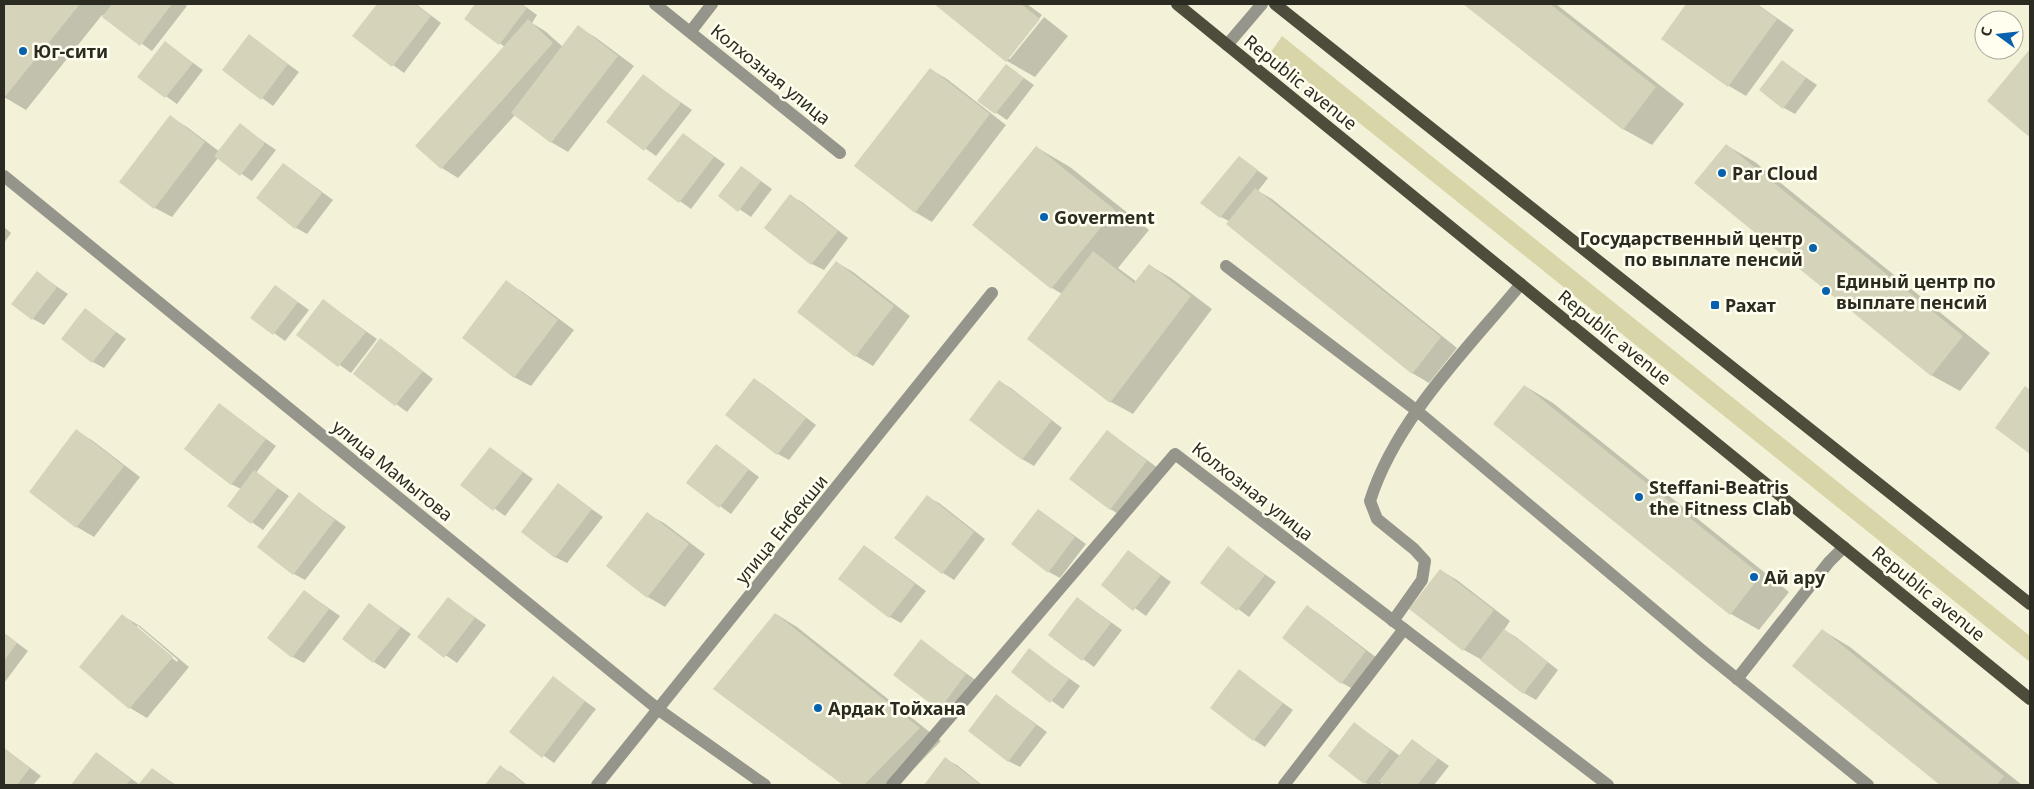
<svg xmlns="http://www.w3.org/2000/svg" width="2034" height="789" viewBox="0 0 2034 789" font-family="'Noto Sans',sans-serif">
	<rect width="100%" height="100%" fill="#f3f2d9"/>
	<!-- green -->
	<polygon fill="#d8d5a9" points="1282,36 2030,636 2030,662 1271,52"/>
	<!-- shadow -->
	<g fill="#0003" fill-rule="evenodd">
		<polygon points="4,4 184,4 187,6 152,51 102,15 26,110 4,97"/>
		<polygon points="378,4 416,4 441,23 404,73 353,36"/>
		<polygon points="477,4 522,4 537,15 532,23 545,31 563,47 578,27 595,37 634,66 568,152 551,142 515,115 458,178 442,168 505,47 466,18"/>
		<polygon points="936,4 1027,4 1042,15 1007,59 1010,59 1044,17 1068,36 1035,77 1007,61"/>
		<polygon points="1465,4 1556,4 1684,104 1652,145 1623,129"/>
		<polygon points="1687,4 1757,4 1794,30 1746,96 1729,86 1662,39"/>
		<polygon points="250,36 299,72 273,106 224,70"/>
		<polygon points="165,43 203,70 177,104 139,77"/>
		<polygon points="2030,51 2030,136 1988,101"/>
		<polygon points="1782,61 1817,85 1795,114 1784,108"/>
		<polygon points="1006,65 1034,85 1007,120 979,101"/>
		<polygon points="930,69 947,79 1006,125 932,222 915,212"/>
		<polygon points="643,76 692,110 656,156 608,122"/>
		<polygon points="170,117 187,127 220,152 240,125 276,150 252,181 218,158 172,217 155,208"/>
		<polygon points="683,134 725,164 691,209 649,179"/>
		<polygon points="1726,145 1755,162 1990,353 1960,391 1931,375"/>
		<polygon points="1036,147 1070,167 1149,230 1118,268 1137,282 1149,265 1171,278 1212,309 1133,414 1111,402 1028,339 1062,294 1052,288 974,225"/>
		<polygon points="1239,157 1268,178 1258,191 1272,199 1457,348 1429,383 1412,373 1229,221 1221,217"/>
		<polygon points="284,164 333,200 307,234 296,228"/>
		<polygon points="742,167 772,189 751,217 720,196"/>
		<polygon points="790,196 802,202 848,238 824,270 812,264 766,228"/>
		<polygon points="4,227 11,233 4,243"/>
		<polygon points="836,262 853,272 910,316 873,366 856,356"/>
		<polygon points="37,273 68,294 44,325 33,319"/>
		<polygon points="506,282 523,292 574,330 531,386 514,377"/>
		<polygon points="276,286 309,310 285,341 252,317"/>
		<polygon points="324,301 377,339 351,373 298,335"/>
		<polygon points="85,310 126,339 104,368 93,362"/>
		<polygon points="381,340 392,347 433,379 407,412 355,374"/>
		<polygon points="754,379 765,386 816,425 789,460 778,454"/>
		<polygon points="1000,382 1011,388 1062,428 1034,466 1022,459"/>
		<polygon points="1525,386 1553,403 1789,592 1759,630 1731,614"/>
		<polygon points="2025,387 2030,390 2030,452 1997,427"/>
		<polygon points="220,405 276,446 256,473 289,496 263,530 229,506 241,489 231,484"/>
		<polygon points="77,431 93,441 140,477 94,537 77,527 31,491"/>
		<polygon points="1107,431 1158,468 1122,516 1110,509"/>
		<polygon points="716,445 759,477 731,514 687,482"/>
		<polygon points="490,448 533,479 505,516 462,485"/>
		<polygon points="558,485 603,517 567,563 555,557"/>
		<polygon points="300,494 346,527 305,580 294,574"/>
		<polygon points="927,497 939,503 985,539 954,580 943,573"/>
		<polygon points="1039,510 1086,544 1060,578 1049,572"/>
		<polygon points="647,514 664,523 705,554 665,607 648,597 607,566"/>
		<polygon points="865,546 926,591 901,623 890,617"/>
		<polygon points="1228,548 1276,582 1249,617 1202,582"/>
		<polygon points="1128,551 1171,582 1146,616 1103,585"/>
		<polygon points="1440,570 1457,580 1510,621 1504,630 1516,637 1558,670 1536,700 1524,693 1482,660 1464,650 1411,609"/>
		<polygon points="304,591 340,616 304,663 293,657"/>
		<polygon points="1077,598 1122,630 1094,667 1049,635"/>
		<polygon points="449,599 486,625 457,663 419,637"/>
		<polygon points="370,605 411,634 385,669 374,662"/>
		<polygon points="1308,607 1319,614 1377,658 1353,689 1342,683"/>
		<polygon points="776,614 797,627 941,741 898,785 845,785 715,688"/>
		<path d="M123,616L140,626L189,667L147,718L130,708L81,667ZM137,625L178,660L177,662L137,628Z"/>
		<polygon points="1822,630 1850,647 2022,785 1942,785 1794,665"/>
		<polygon points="4,633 28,651 4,683"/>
		<polygon points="921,641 977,681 951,715 939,709"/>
		<polygon points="1029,650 1080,686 1063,709 1012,672"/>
		<polygon points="1239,671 1293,710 1265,747 1254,740"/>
		<polygon points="553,678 596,709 554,763 511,732"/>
		<polygon points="996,695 1047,732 1020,767 1008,761"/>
		<polygon points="1354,723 1400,756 1412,740 1449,766 1434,785 1387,785 1383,781 1380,785 1370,785 1365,783"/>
		<polygon points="4,748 41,776 33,785 4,785"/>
		<polygon points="97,753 140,785 152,769 176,785 72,785"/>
		<polygon points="945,759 957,765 982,785 925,785"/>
		<polygon points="500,767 512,773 527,785 486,785"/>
	</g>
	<!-- building -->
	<g fill="#d5d4bb">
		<polygon points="4,4 80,4 4,98"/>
		<polygon points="112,4 172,4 140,46 102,17"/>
		<polygon points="377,4 415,4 431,16 392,67 352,36"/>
		<polygon points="475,4 521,4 527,8 499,45 464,19"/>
		<polygon points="934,4 1021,4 1040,19 1006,62"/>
		<polygon points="1463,4 1550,4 1656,87 1623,130"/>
		<polygon points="1686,4 1756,4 1777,19 1728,87 1661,39"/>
		<polygon points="528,19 553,43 441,169 415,146"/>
		<polygon points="578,25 618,56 551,143 511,113"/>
		<polygon points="249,34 288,64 261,100 222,70"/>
		<polygon points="165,41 193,63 165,98 137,77"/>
		<polygon points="2030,49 2030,134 2028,136 1987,101"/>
		<polygon points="1782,60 1806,78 1783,109 1759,90"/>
		<polygon points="1006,64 1024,78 995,114 977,101"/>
		<polygon points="930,68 990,114 915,213 854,166"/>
		<polygon points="643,74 681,103 644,151 606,122"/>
		<polygon points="170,115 205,142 154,209 119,182"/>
		<polygon points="240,123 265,143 240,176 214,156"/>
		<polygon points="683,133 714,157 679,203 647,179"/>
		<polygon points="1726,144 1963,336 1931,376 1694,183"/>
		<polygon points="1036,146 1115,210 1051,289 972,225"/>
		<polygon points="1239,156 1258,170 1220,218 1200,203"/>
		<polygon points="283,163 322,193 295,229 256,198"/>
		<polygon points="741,166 761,181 738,212 718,196"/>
		<polygon points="1255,188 1441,337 1412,374 1226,224"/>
		<polygon points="790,194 838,231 811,265 764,228"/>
		<polygon points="1093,251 1134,283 1149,264 1191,296 1110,403 1027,339"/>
		<polygon points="836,261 894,306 855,357 797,312"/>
		<polygon points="37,271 57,287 32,320 11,304"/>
		<polygon points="506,280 558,320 514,378 462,338"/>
		<polygon points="275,285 298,302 273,335 250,318"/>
		<polygon points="323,299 366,332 338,367 296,335"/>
		<polygon points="85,308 116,332 92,363 61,339"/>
		<polygon points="380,338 423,371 395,406 353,374"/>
		<polygon points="754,378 806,418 777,455 725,415"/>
		<polygon points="999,380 1052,420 1022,460 969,420"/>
		<polygon points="1524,385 1761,575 1730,615 1493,424"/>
		<polygon points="2025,386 2030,390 2030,454 1995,428"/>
		<polygon points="219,403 266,439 231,485 184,449"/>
		<polygon points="76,429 124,466 76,528 29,492"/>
		<polygon points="1107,430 1147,461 1110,510 1069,479"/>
		<polygon points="716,444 749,469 719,508 686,483"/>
		<polygon points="490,447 523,472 493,511 460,485"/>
		<polygon points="254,470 278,488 251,524 227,506"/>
		<polygon points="558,483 592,509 555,558 521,532"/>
		<polygon points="299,492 335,520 293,575 257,547"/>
		<polygon points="927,495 974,532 942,574 894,538"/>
		<polygon points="1038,509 1075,537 1048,573 1011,544"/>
		<polygon points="647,512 689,544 647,598 606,566"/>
		<polygon points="864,545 915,584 889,618 838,579"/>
		<polygon points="1228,546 1265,575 1237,611 1200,583"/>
		<polygon points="1128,550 1161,575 1133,611 1101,585"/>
		<polygon points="1440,569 1494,610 1463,651 1409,609"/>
		<polygon points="304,590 329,609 292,658 267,638"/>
		<polygon points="448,597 475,618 444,658 417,637"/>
		<polygon points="1077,597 1111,623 1082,661 1048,635"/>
		<polygon points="369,603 401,627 373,663 342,639"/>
		<polygon points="1307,605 1366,651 1341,684 1282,638"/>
		<polygon points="775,613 920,728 864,785 843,785 713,689"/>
		<polygon points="122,614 173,657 129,709 79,667"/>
		<polygon points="1504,629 1548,662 1523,694 1480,660"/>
		<polygon points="1822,629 2004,776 1997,785 1940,785 1792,666"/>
		<polygon points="4,633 17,643 4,661"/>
		<polygon points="921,639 966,674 939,710 893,675"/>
		<polygon points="1029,648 1069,679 1050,703 1011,672"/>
		<polygon points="1239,669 1283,703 1253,741 1210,708"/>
		<polygon points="553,676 585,701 542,758 509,732"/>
		<polygon points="996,694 1036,725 1008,762 968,731"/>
		<polygon points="1354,722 1390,750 1364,784 1328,756"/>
		<polygon points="1412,739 1438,759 1417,785 1385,785 1379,781"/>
		<polygon points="4,748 30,768 17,785 4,785"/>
		<polygon points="96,752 131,779 126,785 71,785"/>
		<polygon points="945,757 981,785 924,785"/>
		<polygon points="500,765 526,785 485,785"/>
		<polygon points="152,768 175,785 138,785"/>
	</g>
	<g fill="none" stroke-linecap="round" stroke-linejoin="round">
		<!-- minor -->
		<g stroke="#96958b" stroke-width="12">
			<polyline points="655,4 840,153"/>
			<polyline points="691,31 712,4"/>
			<polyline points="4,176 659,710 765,785"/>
			<polyline points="1226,266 1416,410 1704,652 1868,785"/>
			<path d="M1393,621L1422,580L1425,561L1414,549L1377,519L1370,501C1395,420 1468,348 1521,284"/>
			<polyline points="1737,679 1829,562 1844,547"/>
			<polyline points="597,785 992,293"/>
			<polyline points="892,785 1175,454 1608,785"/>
			<polyline points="1284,785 1404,629"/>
		</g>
		<!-- tertiary -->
		<polyline stroke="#96958b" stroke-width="12" points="1227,45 1262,4"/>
		<!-- primary -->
		<g stroke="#4e4d3b" stroke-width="12">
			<polyline points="1177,4 2030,699"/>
			<polyline points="1275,4 2030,604"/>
		</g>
	</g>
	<!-- markers -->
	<g fill="#0661ae" stroke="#fffeef" stroke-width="2">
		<circle cx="23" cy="51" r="5"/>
		<circle cx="1722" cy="173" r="5"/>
		<circle cx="1044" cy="217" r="5"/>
		<circle cx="1813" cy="248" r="5"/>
		<circle cx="1826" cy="291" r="5"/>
		<rect x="1710" y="300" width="10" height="10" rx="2.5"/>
		<circle cx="1639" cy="497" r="5"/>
		<circle cx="1754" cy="577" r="5"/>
		<circle cx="818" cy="708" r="5"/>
	</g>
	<g text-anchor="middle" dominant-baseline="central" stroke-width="5" stroke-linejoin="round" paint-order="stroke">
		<!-- poi labels -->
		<g font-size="18" font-weight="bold" fill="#2b2b21" stroke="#fffeef" text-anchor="start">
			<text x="33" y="51">Юг-сити</text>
			<text x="1732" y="173">Par Cloud</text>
			<text x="1054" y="217">Goverment</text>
			<text x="1803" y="238" text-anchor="end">Государственный центр<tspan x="1803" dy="21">по выплате пенсий</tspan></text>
			<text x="1836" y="281">Единый центр по<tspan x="1836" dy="21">выплате пенсий</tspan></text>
			<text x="1725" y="305">Рахат</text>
			<text x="1649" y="487">Steffani-Beatris<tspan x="1649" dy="21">the Fitness Clab</tspan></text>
			<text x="1764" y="577">Ай ару</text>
			<text x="828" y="708">Ардак Тойхана</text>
		</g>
		<!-- street labels -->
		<g font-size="18" fill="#2b2b21" stroke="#fffeef">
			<text transform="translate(771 74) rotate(39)">Колхозная улица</text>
			<text transform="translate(1301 82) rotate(39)">Republic avenue</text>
			<text transform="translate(1615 337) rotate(39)">Republic avenue</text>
			<text transform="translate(393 470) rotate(39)">улица Мамытова</text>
			<text transform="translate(1253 491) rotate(38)">Колхозная улица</text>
			<text transform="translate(781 529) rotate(-51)">улица Енбекши</text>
			<text transform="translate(1929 593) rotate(39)">Republic avenue</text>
		</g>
	</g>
	<!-- border -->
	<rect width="2034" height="789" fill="none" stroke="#2b2b21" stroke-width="10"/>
	<!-- north arrow -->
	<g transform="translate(1999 35) rotate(285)"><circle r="24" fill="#fffeef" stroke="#aaaa9d"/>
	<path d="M0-4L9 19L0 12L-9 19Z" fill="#0661ae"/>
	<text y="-8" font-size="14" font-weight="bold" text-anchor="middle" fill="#2b2b21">С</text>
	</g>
</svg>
